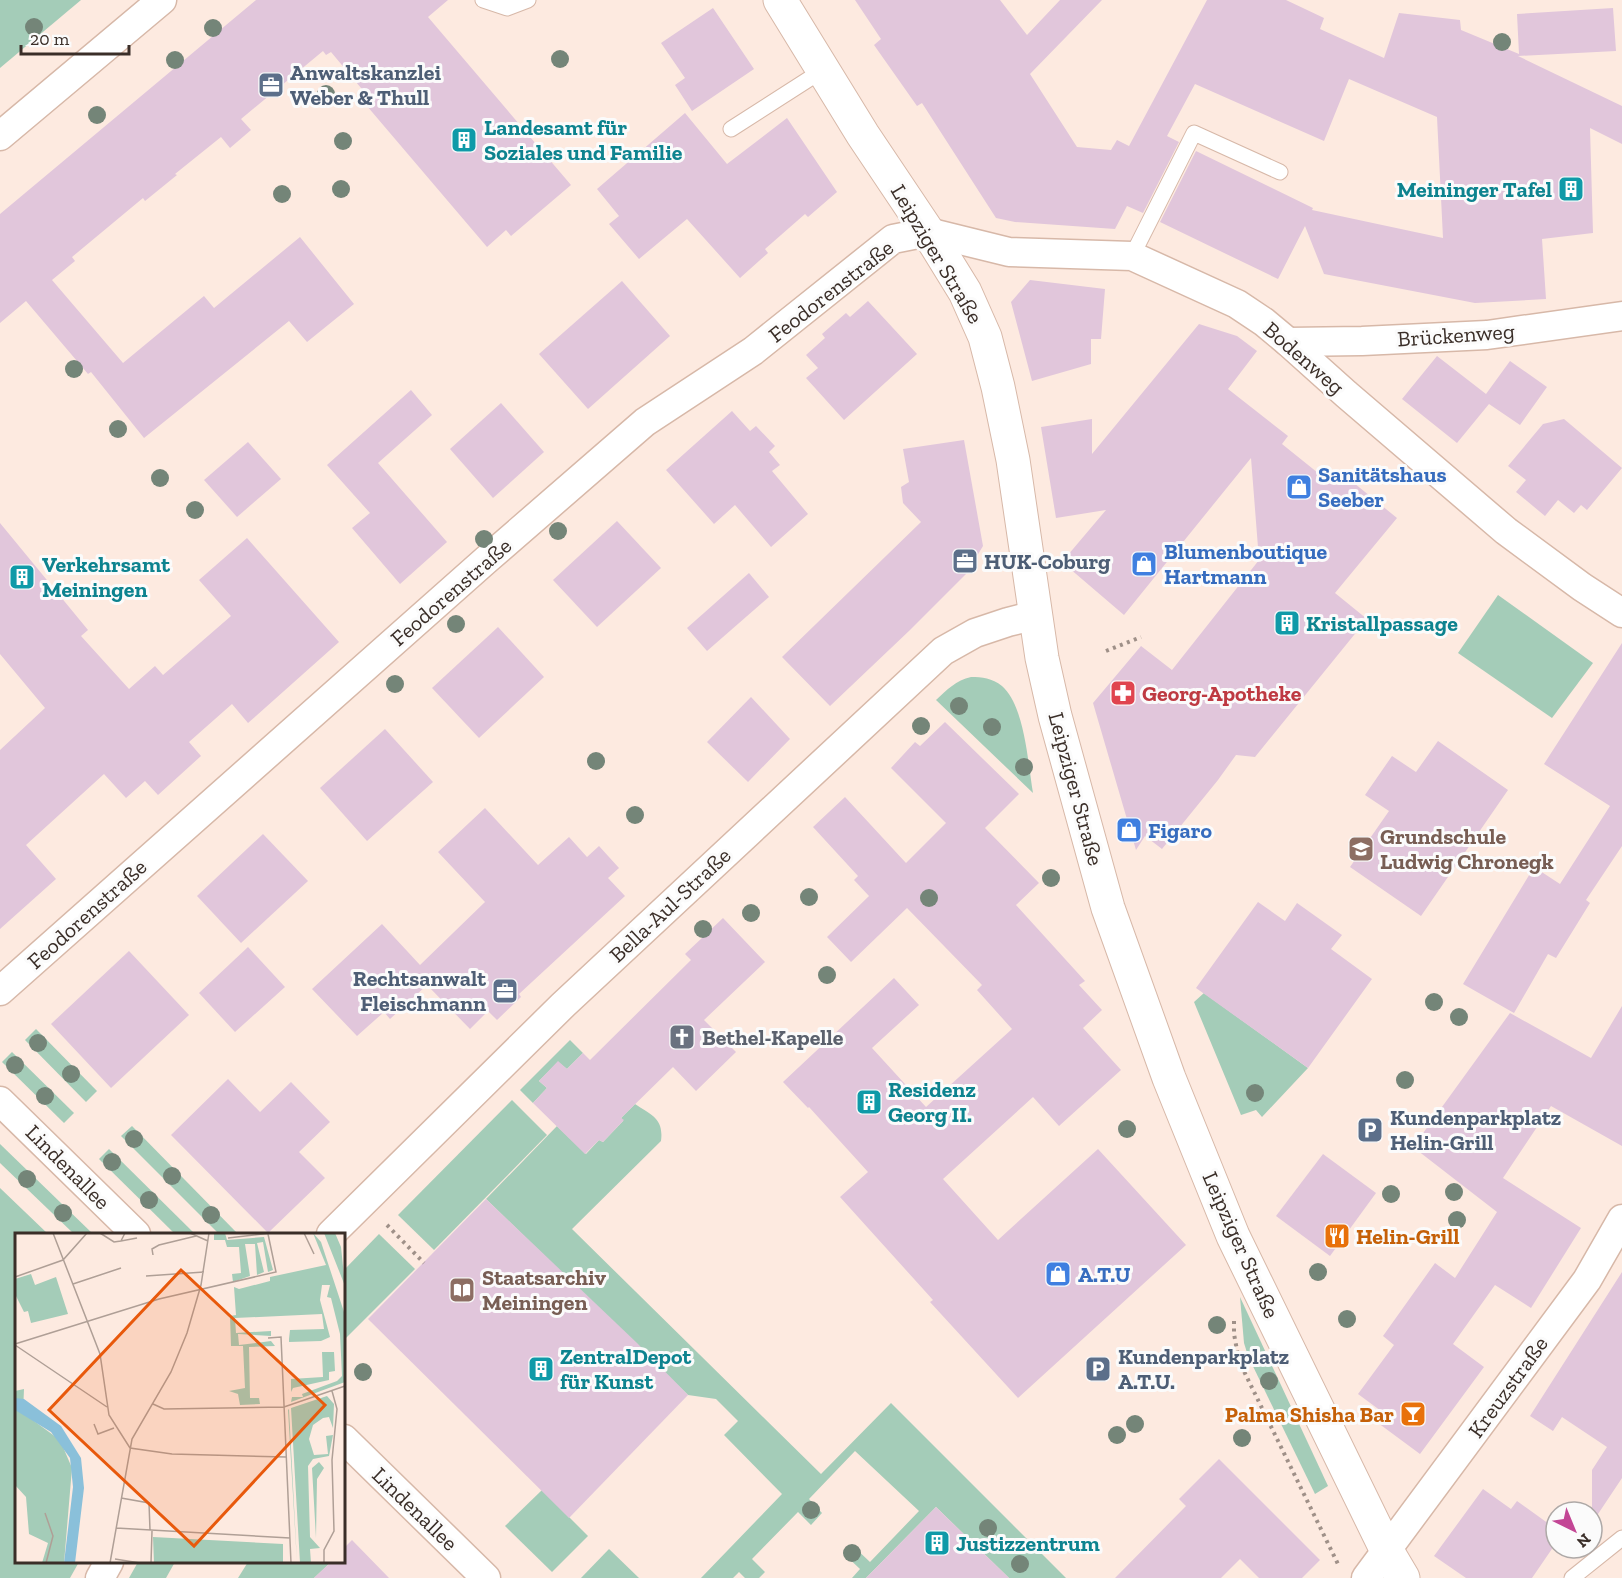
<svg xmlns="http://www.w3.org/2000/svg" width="1622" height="1578" viewBox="0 0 1622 1578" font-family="'Zilla Slab',serif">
	<rect width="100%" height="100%" fill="#fdeae0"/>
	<!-- green -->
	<g fill="#a4ccb8">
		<polygon points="0,0 81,0 0,68"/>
		<polygon points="1498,595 1593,663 1552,718 1458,653"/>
		<path d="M971,677C982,677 992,678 1002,686C1025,706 1028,764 1033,793L936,700C947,690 956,680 971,677Z"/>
		<polygon points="1204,993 1308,1068 1262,1117 1256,1110 1241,1115 1194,1002"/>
		<polygon points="36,1029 97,1091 86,1102 25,1040"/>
		<polygon points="570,1040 583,1053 567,1069 558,1062 539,1081 547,1088 533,1103 520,1090"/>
		<polygon points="12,1052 74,1113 64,1123 2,1062"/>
		<polygon points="512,1100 547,1135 434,1250 398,1215"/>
		<path d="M635,1104C651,1115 664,1118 661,1141L572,1229L821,1474L891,1403L1066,1578H1009L936,1507L866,1578H852L860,1569L843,1553L852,1545L870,1562L919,1511L855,1451L809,1499L822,1513L811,1525L798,1512L752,1559L765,1572L759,1578H745L739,1572L733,1578H701L782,1494L724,1435L738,1421L716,1399L688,1395L486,1199L557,1126L586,1154L599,1140L603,1142L623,1121L621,1118Z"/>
		<polygon points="132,1126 238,1234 219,1234 121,1136"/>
		<polygon points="0,1144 93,1234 74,1234 0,1163"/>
		<polygon points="109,1149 195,1234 175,1234 99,1159"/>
		<polygon points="0,1188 48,1234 16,1234 16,1562 79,1562 70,1578 0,1578"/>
		<polygon points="379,1234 415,1269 345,1339 344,1338 344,1270"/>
		<polygon points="1240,1297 1328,1486 1315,1494 1248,1356 1244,1343"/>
		<polygon points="542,1490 588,1536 552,1572 505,1526"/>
		<polygon points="609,1549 639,1578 581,1578"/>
		<polygon points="138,1562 175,1562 166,1578 129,1578"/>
		<polygon points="248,1562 331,1562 314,1578 238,1578"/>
	</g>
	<!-- building -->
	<g fill="#e1c6db">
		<polygon points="256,0 448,0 428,17 571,185 511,236 506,230 487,247 361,99 366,94 331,52 326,55 323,51 241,119 251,130 230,148 221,137 175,174 177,175 145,201 143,198 72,257 75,261 52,280 123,363 204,296 214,308 300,237 354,304 307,342 289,321 144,438 91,372 88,374 26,301 0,323 0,214"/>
		<polygon points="855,0 1000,0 1027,35 1060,0 1102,0 1030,74 1077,147 1111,150 1117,140 1129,146 1207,0 1286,0 1324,18 1320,29 1384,58 1399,13 1460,20 1461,30 1519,54 1517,14 1613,8 1616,51 1518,56 1622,106 1622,144 1590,128 1593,233 1542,239 1546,299 1475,303 1324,274 1305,226 1278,279 1160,222 1196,151 1313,208 1312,210 1443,238 1437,117 1349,79 1324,141 1195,84 1167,136 1179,142 1143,213 1127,206 1115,229 1015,222 996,218 922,103 917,106 874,45 881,39"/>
		<polygon points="713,8 754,69 692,111 675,85 685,78 661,43"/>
		<polygon points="685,113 727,164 787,118 837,192 808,217 805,214 765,249 768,253 740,278 687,219 639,259 609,224 619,216 597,189"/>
		<polygon points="1030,280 1105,289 1101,339 1091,339 1091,364 1032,381 1011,302"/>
		<polygon points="622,281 670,336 588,409 539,354"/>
		<polygon points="868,301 917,354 844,420 806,378 818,368 806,355 825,338 822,334 846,313 850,317"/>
		<polygon points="1199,324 1237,336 1257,351 1228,389 1288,436 1282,444 1328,481 1338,470 1397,518 1335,593 1367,619 1255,757 1236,755 1218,780 1162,849 1145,836 1136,850 1093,703 1141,646 1172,670 1259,560 1251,458 1124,615 1062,562 1106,510 1056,518 1041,427 1092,419 1092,454"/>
		<polygon points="1437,356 1486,394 1510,361 1547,387 1520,425 1489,404 1457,443 1402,399"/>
		<polygon points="411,390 432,415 378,463 447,542 400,584 352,528 370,513 327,465"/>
		<polygon points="501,403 544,452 493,498 450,449"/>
		<polygon points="732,411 750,431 756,426 775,446 769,452 780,465 772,471 808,514 771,547 735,505 714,524 666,470"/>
		<polygon points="1564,419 1622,468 1587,510 1581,505 1574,513 1558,500 1545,516 1516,492 1526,480 1508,466 1543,424"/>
		<polygon points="964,440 983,546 966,574 910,630 830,706 782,657 921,522 903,503 901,487 909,482 903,449"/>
		<polygon points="248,442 281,479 237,517 204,480"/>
		<polygon points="617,521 661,568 597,627 553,580"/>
		<polygon points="0,523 88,630 81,636 129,689 155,666 163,675 231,616 199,580 247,538 339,642 248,723 232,704 189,742 201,756 158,795 145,781 126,798 104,774 26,845 56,879 0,929 0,750 45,708 0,654"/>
		<polygon points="749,573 769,597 707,651 687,628"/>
		<polygon points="498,627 544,677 479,738 432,688"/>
		<polygon points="1622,643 1622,846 1586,900 1590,903 1556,958 1548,954 1514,1013 1463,984 1534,867 1560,884 1610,806 1544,764"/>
		<polygon points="751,697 790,739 748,782 707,742"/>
		<polygon points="945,722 1019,794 985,828 1039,883 1016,905 1085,981 1079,985 1102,1010 1083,1028 1121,1070 1059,1126 1033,1097 943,1179 998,1240 1098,1149 1186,1245 1018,1398 930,1302 933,1300 840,1197 868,1172 809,1107 808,1108 783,1082 894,978 919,1005 872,1048 926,1107 1012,1029 977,990 982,985 907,908 851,962 827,937 869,896 854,880 858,876 813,827 845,797 906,863 946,823 891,768 915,742 920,746"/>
		<polygon points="385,729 433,782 367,841 320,788"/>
		<polygon points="1438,741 1508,790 1421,916 1350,867 1389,811 1365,795 1392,756 1416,772"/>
		<polygon points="485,808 538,865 569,837 587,857 599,846 619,868 608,878 625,896 519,994 521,997 497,1020 488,1011 470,1029 427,985 390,1019 384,1012 357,1036 312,989 382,924 420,965 485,902 438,852"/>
		<polygon points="263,834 308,881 241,943 197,896"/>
		<polygon points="1258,902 1285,921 1297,903 1342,935 1331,949 1372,979 1308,1068 1196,988"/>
		<polygon points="723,918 765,962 704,1020 736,1052 696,1091 673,1067 621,1118 624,1120 603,1142 599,1140 585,1154 533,1103 547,1088 539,1081 558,1061 567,1069 583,1053 590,1060 691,960 685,954"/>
		<polygon points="248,947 285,987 235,1032 199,993"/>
		<polygon points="129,951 189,1015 111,1088 51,1024"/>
		<polygon points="1622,1006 1622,1146 1551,1106 1503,1178 1581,1228 1531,1308 1495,1285 1453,1344 1484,1367 1420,1454 1374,1420 1381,1411 1358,1394 1394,1345 1383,1336 1435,1263 1455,1278 1497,1212 1413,1147 1510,1013 1591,1058"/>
		<polygon points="228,1079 260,1112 291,1082 330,1122 299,1152 325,1178 268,1233 171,1135"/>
		<polygon points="1323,1154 1376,1193 1330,1256 1276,1216"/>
		<polygon points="486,1199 637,1343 688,1395 569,1518 368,1319"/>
		<polygon points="1622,1272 1622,1478 1592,1523 1592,1470 1607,1447 1562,1417 1553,1431 1530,1416"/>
		<polygon points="1219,1459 1320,1560 1302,1578 1259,1578 1240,1559 1221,1578 1115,1578 1186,1506 1179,1499"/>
		<polygon points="1483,1489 1511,1509 1517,1501 1556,1529 1556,1543 1532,1578 1466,1578 1434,1556"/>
		<polygon points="936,1507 1009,1578 866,1578"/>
		<polygon points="352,1540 389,1578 314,1578 331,1562 344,1562 344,1548"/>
	</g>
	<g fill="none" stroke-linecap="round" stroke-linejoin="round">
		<!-- service casing -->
		<g stroke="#d7b8a8" stroke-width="17">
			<g id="service">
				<polyline points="483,0 507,8 528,0"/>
				<polyline points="731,129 823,70"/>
				<polyline points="1132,256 1194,133 1280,172"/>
				<polyline points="1572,1578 1622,1538"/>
			</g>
		</g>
		<!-- minor casing -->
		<g stroke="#d7b8a8" stroke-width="31">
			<g id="minor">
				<polyline points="0,136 162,0"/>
				<polyline points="1288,342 1362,341 1487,335 1622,316"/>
				<polyline points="0,991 486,560 645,422 753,351 893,239 928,232 1009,252 1132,256 1237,304 1264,322 1288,342 1346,394 1506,531 1582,587 1622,613"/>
				<polyline points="0,1101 136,1234"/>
				<polyline points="331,1234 563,1005 943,651 975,633 1008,622 1036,615"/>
				<polyline points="344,1439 486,1578"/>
				<polyline points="100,1578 109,1562"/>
				<polyline points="1366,1578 1587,1280 1622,1219"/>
			</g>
		</g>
		<!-- secondary casing -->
		<g stroke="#d7b8a8" stroke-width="35">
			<polyline id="secondary" points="780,0 863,135 928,232 965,292 985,337 998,387 1013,460 1042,658 1055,716 1108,908 1169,1078 1233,1236 1387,1551 1403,1578"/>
		</g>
		<!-- path -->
		<g stroke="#9f9088" stroke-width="4" stroke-dasharray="3 4.5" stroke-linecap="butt">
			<polyline points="1106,651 1141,637"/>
			<polyline points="387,1225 424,1263"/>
			<polyline points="1234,1321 1234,1334 1239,1361 1338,1564"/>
		</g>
		<!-- service -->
		<use href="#service" stroke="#fff" stroke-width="15"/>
		<!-- minor -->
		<use href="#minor" stroke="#fff" stroke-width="28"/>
		<!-- secondary -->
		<use href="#secondary" stroke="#fff" stroke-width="33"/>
	</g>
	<!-- trees -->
	<g fill="#748578">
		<circle cx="34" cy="27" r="9"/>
		<circle cx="213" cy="28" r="9"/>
		<circle cx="1502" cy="42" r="9"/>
		<circle cx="560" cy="59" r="9"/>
		<circle cx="175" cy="60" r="9"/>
		<circle cx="326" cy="94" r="9"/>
		<circle cx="97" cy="115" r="9"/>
		<circle cx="343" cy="141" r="9"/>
		<circle cx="341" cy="189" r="9"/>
		<circle cx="282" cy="194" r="9"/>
		<circle cx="74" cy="369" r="9"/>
		<circle cx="118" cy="429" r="9"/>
		<circle cx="160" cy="478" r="9"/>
		<circle cx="195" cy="510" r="9"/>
		<circle cx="558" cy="531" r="9"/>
		<circle cx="484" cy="539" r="9"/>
		<circle cx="456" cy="624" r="9"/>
		<circle cx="395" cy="684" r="9"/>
		<circle cx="959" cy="706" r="9"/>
		<circle cx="921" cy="726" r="9"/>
		<circle cx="992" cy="727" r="9"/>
		<circle cx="596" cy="761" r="9"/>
		<circle cx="1024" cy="767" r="9"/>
		<circle cx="635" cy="815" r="9"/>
		<circle cx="1051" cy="878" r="9"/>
		<circle cx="809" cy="897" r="9"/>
		<circle cx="929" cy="898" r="9"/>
		<circle cx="751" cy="913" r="9"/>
		<circle cx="703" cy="929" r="9"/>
		<circle cx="827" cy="975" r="9"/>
		<circle cx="1434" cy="1002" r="9"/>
		<circle cx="1459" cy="1017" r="9"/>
		<circle cx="38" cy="1043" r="9"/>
		<circle cx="15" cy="1065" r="9"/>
		<circle cx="71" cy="1074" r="9"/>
		<circle cx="1405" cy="1080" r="9"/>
		<circle cx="1255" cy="1093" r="9"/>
		<circle cx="45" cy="1096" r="9"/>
		<circle cx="1127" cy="1129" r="9"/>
		<circle cx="134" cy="1139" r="9"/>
		<circle cx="112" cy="1162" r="9"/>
		<circle cx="172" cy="1176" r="9"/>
		<circle cx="27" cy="1179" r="9"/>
		<circle cx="1454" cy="1192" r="9"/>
		<circle cx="1391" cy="1194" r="9"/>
		<circle cx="149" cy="1200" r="9"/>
		<circle cx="63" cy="1213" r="9"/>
		<circle cx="211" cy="1215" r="9"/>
		<circle cx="1457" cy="1220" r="9"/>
		<circle cx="1318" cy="1272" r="9"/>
		<circle cx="1347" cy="1319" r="9"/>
		<circle cx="1217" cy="1325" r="9"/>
		<circle cx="363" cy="1372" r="9"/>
		<circle cx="1269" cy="1381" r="9"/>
		<circle cx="1135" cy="1424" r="9"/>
		<circle cx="1117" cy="1435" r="9"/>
		<circle cx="1242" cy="1438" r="9"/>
		<circle cx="811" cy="1510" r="9"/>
		<circle cx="988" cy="1528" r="9"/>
		<circle cx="852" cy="1553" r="9"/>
		<circle cx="1020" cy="1564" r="9"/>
	</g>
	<!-- icons -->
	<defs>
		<g id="office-square" transform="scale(1.35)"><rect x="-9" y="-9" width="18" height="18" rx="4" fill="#5c6f8a" stroke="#fbfbfb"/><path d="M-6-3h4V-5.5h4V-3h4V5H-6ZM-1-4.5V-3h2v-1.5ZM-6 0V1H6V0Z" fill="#fff"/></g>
		<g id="building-square" transform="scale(1.35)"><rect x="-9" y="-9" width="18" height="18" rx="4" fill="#0f9aa8" stroke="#fbfbfb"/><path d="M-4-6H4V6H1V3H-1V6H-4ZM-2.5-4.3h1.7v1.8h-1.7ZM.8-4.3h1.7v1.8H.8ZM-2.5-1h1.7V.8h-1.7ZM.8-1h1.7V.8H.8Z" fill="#fff"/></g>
		<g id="shop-square" transform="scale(1.35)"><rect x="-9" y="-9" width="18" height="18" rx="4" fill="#3f7fe0" stroke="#fbfbfb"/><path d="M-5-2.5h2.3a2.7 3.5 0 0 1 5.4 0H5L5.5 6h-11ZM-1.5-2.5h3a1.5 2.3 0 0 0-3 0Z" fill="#fff"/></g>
		<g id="pharmacy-square" transform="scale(1.35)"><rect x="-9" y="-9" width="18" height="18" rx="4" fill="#e0444e" stroke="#fbfbfb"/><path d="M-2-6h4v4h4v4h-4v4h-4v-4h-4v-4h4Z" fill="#fff"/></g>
		<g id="school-square" transform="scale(1.35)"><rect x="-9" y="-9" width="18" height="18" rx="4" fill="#8d6e63" stroke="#fbfbfb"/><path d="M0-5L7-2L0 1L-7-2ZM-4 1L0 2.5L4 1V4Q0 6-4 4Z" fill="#fff"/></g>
		<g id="church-square" transform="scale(1.35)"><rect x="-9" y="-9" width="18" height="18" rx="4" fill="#6b7280" stroke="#fbfbfb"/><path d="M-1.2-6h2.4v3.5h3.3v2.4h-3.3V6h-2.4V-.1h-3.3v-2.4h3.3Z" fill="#fff"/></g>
		<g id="parking-square" transform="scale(1.35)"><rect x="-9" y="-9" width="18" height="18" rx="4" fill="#5c6f8a" stroke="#fbfbfb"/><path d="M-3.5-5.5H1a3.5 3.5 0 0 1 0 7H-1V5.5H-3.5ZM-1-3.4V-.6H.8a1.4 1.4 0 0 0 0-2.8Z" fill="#fff"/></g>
		<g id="restaurant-square" transform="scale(1.35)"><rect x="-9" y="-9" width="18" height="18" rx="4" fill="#e8710a" stroke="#fbfbfb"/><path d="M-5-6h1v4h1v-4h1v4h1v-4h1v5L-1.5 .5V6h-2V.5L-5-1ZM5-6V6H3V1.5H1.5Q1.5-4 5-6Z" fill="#fff"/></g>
		<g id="library-square" transform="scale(1.35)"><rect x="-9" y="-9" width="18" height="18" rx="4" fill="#8d6e63" stroke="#fbfbfb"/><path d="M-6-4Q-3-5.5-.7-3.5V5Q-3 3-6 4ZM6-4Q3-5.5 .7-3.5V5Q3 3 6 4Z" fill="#fff"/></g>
		<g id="bar-square" transform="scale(1.35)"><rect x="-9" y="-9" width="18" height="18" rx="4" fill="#e8710a" stroke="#fbfbfb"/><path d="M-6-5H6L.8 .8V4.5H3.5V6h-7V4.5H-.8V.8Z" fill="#fff"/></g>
	</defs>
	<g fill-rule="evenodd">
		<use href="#office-square" x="271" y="85"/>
		<use href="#building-square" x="464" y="140"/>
		<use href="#building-square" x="1571" y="189"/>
		<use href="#shop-square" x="1299" y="487"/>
		<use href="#office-square" x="965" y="561"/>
		<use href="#shop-square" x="1144" y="564"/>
		<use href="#building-square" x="22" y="577"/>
		<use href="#building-square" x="1287" y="623"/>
		<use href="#pharmacy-square" x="1123" y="693"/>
		<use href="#shop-square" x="1129" y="830"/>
		<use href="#school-square" x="1361" y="849"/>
		<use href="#office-square" x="505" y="991"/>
		<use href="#church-square" x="682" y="1037"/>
		<use href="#building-square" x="869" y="1102"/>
		<use href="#parking-square" x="1370" y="1130"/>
		<use href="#restaurant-square" x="1337" y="1236"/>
		<use href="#shop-square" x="1058" y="1274"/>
		<use href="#library-square" x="462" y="1290"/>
		<use href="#building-square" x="541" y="1369"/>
		<use href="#parking-square" x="1098" y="1369"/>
		<use href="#bar-square" x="1413" y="1414"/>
		<use href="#building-square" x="937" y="1543"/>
	</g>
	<g text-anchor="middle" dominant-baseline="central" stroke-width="6" stroke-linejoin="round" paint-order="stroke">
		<!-- service labels -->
		<g font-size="22" font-weight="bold" fill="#4e5e75" stroke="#fbfbfb" text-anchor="start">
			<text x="290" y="72">Anwaltskanzlei<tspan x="290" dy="25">Weber &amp; Thull</tspan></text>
			<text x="984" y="561">HUK-Coburg</text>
			<text x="486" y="978" text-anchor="end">Rechtsanwalt<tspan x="486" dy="25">Fleischmann</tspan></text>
			<text x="1390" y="1117">Kundenparkplatz<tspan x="1390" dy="25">Helin-Grill</tspan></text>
			<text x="1118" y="1356">Kundenparkplatz<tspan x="1118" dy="25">A.T.U.</tspan></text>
		</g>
		<!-- culture labels -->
		<g font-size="22" font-weight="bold" fill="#0d838f" stroke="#fbfbfb" text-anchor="start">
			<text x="484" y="127">Landesamt für<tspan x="484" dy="25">Soziales und Familie</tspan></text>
			<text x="1552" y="189" text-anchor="end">Meininger Tafel</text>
			<text x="42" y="564">Verkehrsamt<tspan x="42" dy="25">Meiningen</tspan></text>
			<text x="1306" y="623">Kristallpassage</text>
			<text x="888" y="1089">Residenz<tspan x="888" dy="25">Georg II.</tspan></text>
			<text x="560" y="1356">ZentralDepot<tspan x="560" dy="25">für Kunst</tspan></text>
			<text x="956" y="1543">Justizzentrum</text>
		</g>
		<!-- street labels -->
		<g font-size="22" fill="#3a2e28" stroke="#fbfbfb">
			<text transform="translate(937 254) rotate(59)">Leipziger Straße</text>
			<text transform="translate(831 291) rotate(-38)">Feodorenstraße</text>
			<text transform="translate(1456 335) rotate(-4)">Brückenweg</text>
			<text transform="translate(1304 358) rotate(41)">Bodenweg</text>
			<text transform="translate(451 592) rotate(-41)">Feodorenstraße</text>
			<text transform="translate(1076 789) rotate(75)">Leipziger Straße</text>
			<text transform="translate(670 905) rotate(-43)">Bella-Aul-Straße</text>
			<text transform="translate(87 914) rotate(-42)">Feodorenstraße</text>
			<text transform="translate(68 1167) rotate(45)">Lindenallee</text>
			<text transform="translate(1241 1245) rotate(66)">Leipziger Straße</text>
			<text transform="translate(1508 1387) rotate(-54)">Kreuzstraße</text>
			<text transform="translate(415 1509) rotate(44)">Lindenallee</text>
		</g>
		<!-- shop labels -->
		<g font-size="22" font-weight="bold" fill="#366cbe" stroke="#fbfbfb" text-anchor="start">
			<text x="1318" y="474">Sanitätshaus<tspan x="1318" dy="25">Seeber</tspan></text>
			<text x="1164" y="551">Blumenboutique<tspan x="1164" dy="25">Hartmann</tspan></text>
			<text x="1148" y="830">Figaro</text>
			<text x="1078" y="1274">A.T.U</text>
		</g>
		<!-- health labels -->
		<g font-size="22" font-weight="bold" fill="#be3a42" stroke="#fbfbfb" text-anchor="start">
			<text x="1142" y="693">Georg-Apotheke</text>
		</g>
		<!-- education labels -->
		<g font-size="22" font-weight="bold" fill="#785e54" stroke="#fbfbfb" text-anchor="start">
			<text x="1380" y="836">Grundschule<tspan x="1380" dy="25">Ludwig Chronegk</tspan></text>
			<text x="482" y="1277">Staatsarchiv<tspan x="482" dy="25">Meiningen</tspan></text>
		</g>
		<!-- worship labels -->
		<g font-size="22" font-weight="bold" fill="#5b616d" stroke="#fbfbfb" text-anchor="start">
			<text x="702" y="1037">Bethel-Kapelle</text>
		</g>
		<!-- food labels -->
		<g font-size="22" font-weight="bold" fill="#c56008" stroke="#fbfbfb" text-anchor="start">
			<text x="1356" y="1236">Helin-Grill</text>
			<text x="1394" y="1414" text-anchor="end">Palma Shisha Bar</text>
		</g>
	</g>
	<!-- overview -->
	<g transform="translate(15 1233)">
		<rect width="330" height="330" fill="#fdeae0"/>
		<path d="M199,0H210L212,7L249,4L258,37L253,39L248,9L242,10L249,39L242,42L240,11H230L235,43L218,49L217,41L226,40L224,14H212L210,7H199ZM298,0L306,9L330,82V149L276,169L277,164H288L287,161L322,148L327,143L325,101L316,65L312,64L315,52H307L305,67L315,104L306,108L274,109V106L275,97L309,96L307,81L220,85L221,100L256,98V103L223,101L224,112L256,108L260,113L234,114L235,165H244L245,171L225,172L223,161L214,158L230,155L228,113H216L215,83L221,82L219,54L224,56L255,48V44L311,32ZM309,0H320L326,14L330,53ZM16,41L20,52L41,44L53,81L16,90L13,78L9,79L0,61V46ZM307,119H319L320,138L314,139V147L278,155L276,159V146L308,144ZM9,156L8,180L45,207L57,235L49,330H27L33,310L14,301L11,264L0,252V158ZM312,163L319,171L318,195L314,184L308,185L298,192L294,206L299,222L313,221L311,203L318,202L314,223L298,226L293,233L295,304L305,315L295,316L296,330H285L276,175ZM274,176L282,330L273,177ZM304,229L309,235L302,246L301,305L297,235ZM138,304L268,311V330H139Z" fill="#a4ccb8"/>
		<path d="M0,165L9,166L46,193L66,225L69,255L60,330H49L58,254L55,225L36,199L0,177Z" fill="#8ac0da"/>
		<path fill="none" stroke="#af9f96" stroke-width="1.5" d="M38,0L85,121L94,182L115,215L157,221L271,224M85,0L99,9L106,8M110,0L106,8L122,5M175,0L193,8M289,0L299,21M213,5L256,0M138,22L137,16L144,12L181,3M131,43L189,39M0,44L48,27L72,0M58,51L106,35M253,105L266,104L276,330M0,111L144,66L261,39L253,1M0,112L92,174M138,171L149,176L269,174L330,153M79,191L83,201L99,195M106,265L134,270L135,297M30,280L38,303L31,330M101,295L275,305M100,326L125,330M95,330L117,206L156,139L172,100L186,52L194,0M136,330L137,298M309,330V317L319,298L317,227L322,176L317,158"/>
		<path fill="#e8590c" fill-opacity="0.15" stroke="#e8590c" stroke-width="3" d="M166,37L310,172L179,313L34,177Z"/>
		<rect width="330" height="330" fill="none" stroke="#3a2e28" stroke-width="3"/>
	</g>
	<!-- north arrow -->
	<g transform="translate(1574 1530) rotate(137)"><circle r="28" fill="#fbfbfb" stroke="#aea9a7" stroke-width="1.5"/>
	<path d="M0-4.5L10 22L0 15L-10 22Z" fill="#c34695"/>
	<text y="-9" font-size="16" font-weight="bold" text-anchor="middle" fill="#3a2e28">N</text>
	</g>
	<!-- scale -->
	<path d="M21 45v9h108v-9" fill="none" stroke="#3a2e28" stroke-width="3"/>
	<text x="30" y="45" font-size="18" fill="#3a2e28" stroke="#fbfbfb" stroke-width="4.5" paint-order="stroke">20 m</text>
</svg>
